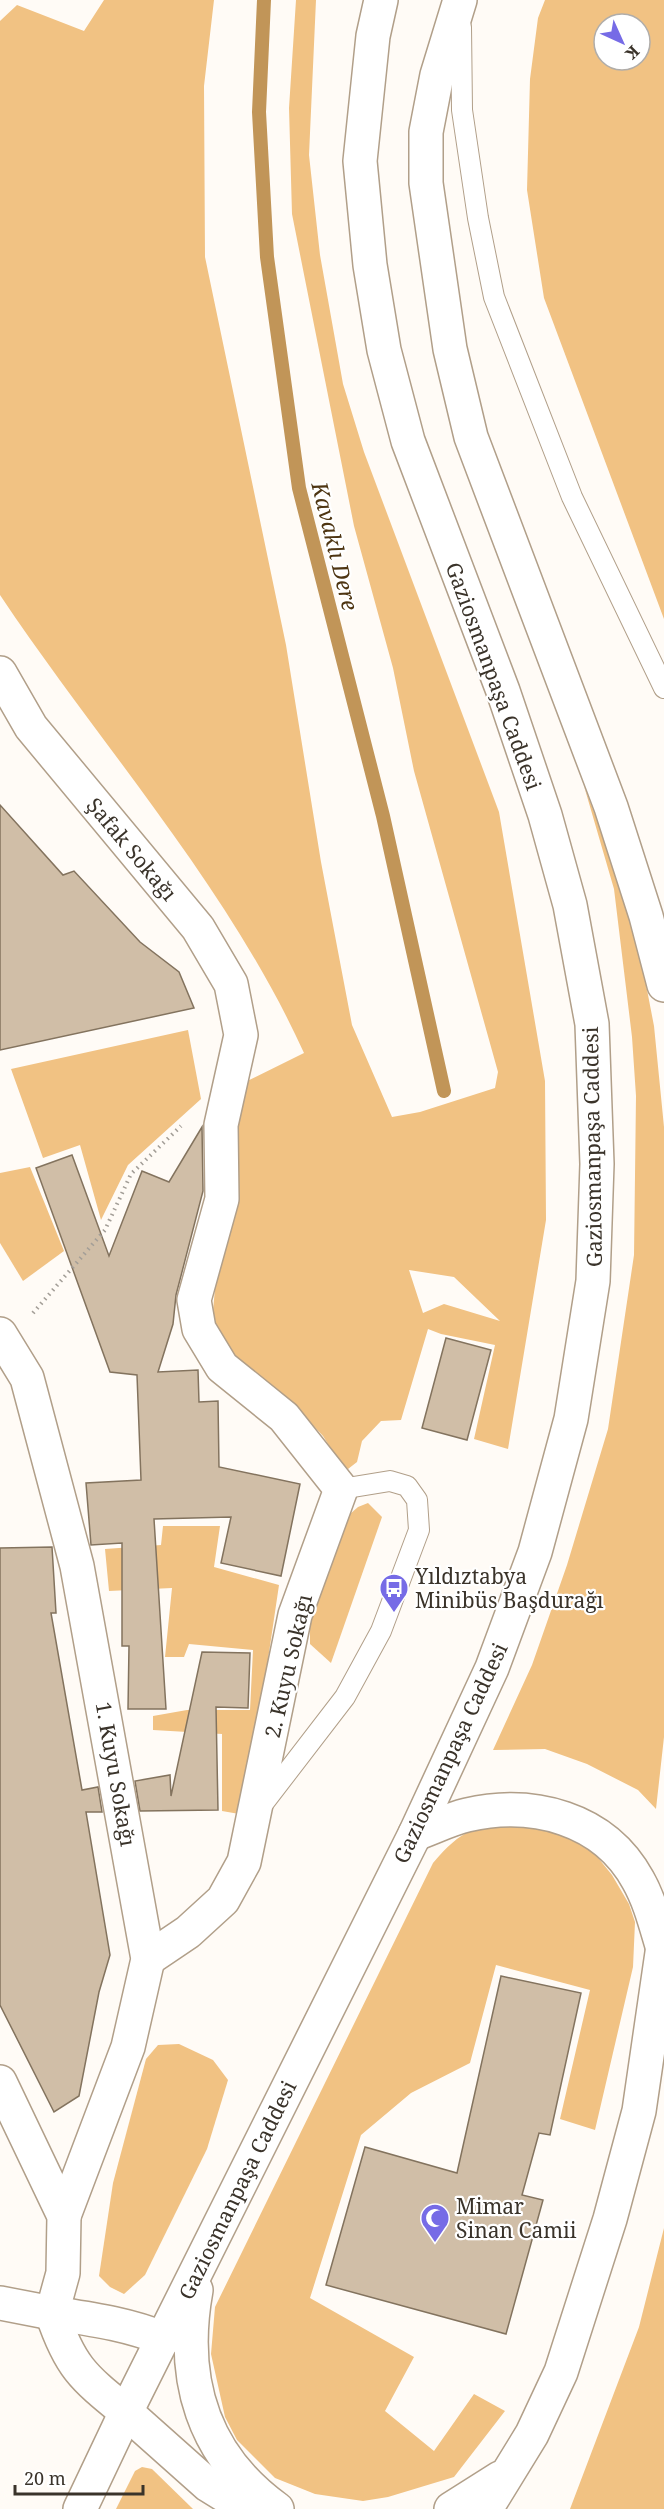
<svg xmlns="http://www.w3.org/2000/svg" width="664" height="2509" viewBox="0 0 664 2509" font-family="'Noto Serif',serif">
	<rect width="100%" height="100%" fill="#fffbf6"/>
	<!-- green -->
	<g fill="#f1c283" fill-rule="evenodd">
		<path d="M104,0H214L204,86L205,257L286,645L321,862L352,1025L392,1117L420,1112L495,1088L498,1072L414,771L393,668L354,526L292,214L289,108L296,0H316L309,155L320,255L343,384L364,452L499,812L545,1081L546,1220L508,1449L474,1439L495,1345L441,1334L428,1329L401,1420L381,1421L362,1441L357,1462L348,1469L338,1460L323,1436L289,1400L222,1349L213,1311L233,1088L304,1053C228,886 101,746 0,595V21L17,5L84,31ZM409,1270L454,1277L500,1321L444,1304L423,1313Z"/>
		<path d="M545,0H664V619L544,298L527,190L530,79L538,18ZM604,24H640V60H604Z"/>
		<polygon points="584,786 606,843 638,943 654,1026 664,1127 664,1737 656,1809 638,1790 587,1764 545,1749 493,1750 532,1665 567,1565 608,1429 634,1255 636,1096 632,1037 614,889"/>
		<polygon points="188,1030 201,1099 128,1165 101,1220 80,1145 43,1158 11,1069"/>
		<polygon points="30,1167 64,1251 23,1281 0,1243 0,1173"/>
		<polygon points="368,1503 382,1517 331,1663 310,1644 310,1611 342,1521 358,1507"/>
		<polygon points="163,1526 220,1526 214,1567 279,1585 245,1815 222,1811 222,1734 153,1730 153,1716 187,1710 250,1710 253,1650 189,1644 184,1657 165,1657 172,1588 109,1591 105,1549 161,1545"/>
		<path d="M534,1823L573,1840L595,1854L612,1875L629,1904L635,1922L633,1967L595,2130L560,2119L590,1990L496,1965L470,2063L411,2093L361,2135L310,2298L414,2357L385,2411L434,2451L474,2394L505,2411L454,2477L388,2497L363,2501L315,2494L275,2478L237,2440L225,2417L211,2354L215,2307L433,1863C468,1821 483,1826 534,1823Z"/>
		<polygon points="179,2044 213,2060 228,2080 207,2149 145,2275 124,2294 110,2287 99,2276 113,2183 146,2059 158,2045"/>
		<polygon points="664,2228 664,2509 570,2509 639,2327"/>
		<polygon points="142,2467 152,2469 193,2509 116,2509 135,2471"/>
	</g>
	<g fill="none" stroke-linecap="round" stroke-linejoin="round">
		<!-- stream -->
		<polyline stroke="#c19558" stroke-width="14" points="264,0 259,112 267,257 299,488 383,816 444,1091"/>
	</g>
	<!-- building -->
	<g fill="#d0bea7" stroke="#83735e" stroke-width="1.5">
		<polygon points="0,805 63,875 74,871 140,942 179,972 194,1008 0,1050"/>
		<polygon points="202,1127 203,1191 176,1295 173,1324 158,1372 198,1370 199,1402 218,1401 219,1467 300,1484 281,1576 221,1563 231,1517 154,1519 166,1709 128,1709 129,1646 122,1646 122,1543 91,1545 86,1483 141,1480 137,1375 110,1372 36,1168 72,1155 109,1256 142,1171 169,1182"/>
		<polygon points="446,1338 491,1350 467,1440 422,1428"/>
		<polygon points="52,1547 56,1613 51,1613 82,1790 98,1787 102,1812 86,1812 110,1955 99,1992 79,2096 54,2112 0,2005 0,1548"/>
		<polygon points="202,1652 250,1653 248,1708 216,1707 218,1810 140,1811 135,1781 170,1775 171,1796"/>
		<polygon points="501,1976 581,1993 550,2135 539,2133 522,2195 543,2200 506,2334 326,2285 365,2147 457,2173"/>
	</g>
	<g fill="none" stroke-linecap="round" stroke-linejoin="round">
		<!-- lane casing -->
		<g stroke="#b19f89" stroke-width="22">
			<g id="lane">
				<polyline points="461,27 462,110 478,218 494,297 572,497 664,688"/>
				<polyline points="262,1805 345,1697 381,1631 419,1530 417,1500 407,1486 390,1481 341,1489"/>
			</g>
		</g>
		<!-- street casing -->
		<g stroke="#b19f89" stroke-width="36">
			<g id="street">
				<polyline points="0,673 31,727 198,928 231,984 241,1035 221,1125 222,1199 194,1300 199,1329 222,1367 284,1417 341,1489 295,1615 244,1862 223,1900 188,1932 148,1959"/>
				<polyline points="0,1334 27,1378 77,1566 148,1959 128,2047 64,2216"/>
				<polyline points="0,2303 52,2313"/>
			</g>
		</g>
		<!-- secondary casing -->
		<g stroke="#b19f89" stroke-width="36">
			<g id="secondary">
				<polyline points="0,2082 64,2216 63,2273 52,2313"/>
				<path d="M52,2313C70,2367 83,2377 126,2412"/>
				<path d="M52,2313C90,2319 128,2324 164,2339"/>
			</g>
		</g>
		<!-- primary casing -->
		<g stroke="#b19f89" stroke-width="36">
			<g id="primary">
				<polyline points="460,0 437,75 426,132 426,183 450,349 471,437 611,807 646,916 664,985"/>
				<path d="M415,1834C432,1828 450,1819 467,1815C533,1800 604,1818 638,1880C650,1901 656,1926 663,1949"/>
				<path d="M196,2290C180,2379 202,2455 277,2509"/>
				<polyline points="126,2412 208,2485 247,2509"/>
				<polyline points="80,2509 126,2412 415,1834 492,1668 535,1552 571,1419 593,1281 597,1164 592,1024 570,905 545,815 503,691 408,441 384,350 370,265 360,161 373,36 381,0"/>
				<polyline points="451,2509 500,2478"/>
				<polyline points="486,2509 532,2434 561,2372 610,2219 639,2111 664,1939"/>
			</g>
		</g>
		<!-- path -->
		<polyline stroke="#a39e97" stroke-width="4" stroke-dasharray="1.5 4.5" stroke-linecap="butt" points="33,1313 105,1230 131,1174 181,1126"/>
		<!-- lane -->
		<use href="#lane" stroke="#fff" stroke-width="20"/>
		<!-- street -->
		<use href="#street" stroke="#fff" stroke-width="33"/>
		<!-- secondary -->
		<use href="#secondary" stroke="#fff" stroke-width="33"/>
		<!-- primary -->
		<use href="#primary" stroke="#fff" stroke-width="33"/>
	</g>
	<!-- icons -->
	<defs>
		<g id="bus-pin" transform="scale(1.5)"><path d="M0 17L-7.5 6A9.5 9.5 0 1 1 7.5 6Z" fill="#766be6" stroke="#fff"/><path d="M-5-6H5V4H4V6H2V4H-2V6H-4V4H-5ZM-3.5-4V0h7V-4ZM-3.5 1.2v1.5H-2V1.2ZM2 1.2v1.5H3.5V1.2Z" fill="#fff"/></g>
		<g id="mosque-pin" transform="scale(1.5)"><path d="M0 17L-7.5 6A9.5 9.5 0 1 1 7.5 6Z" fill="#766be6" stroke="#fff"/><path d="M3.5-4.9A6 6 0 1 0 3.5 4.9A5 5 0 1 1 3.5-4.9Z" fill="#fff"/></g>
	</defs>
	<g fill-rule="evenodd">
		<use href="#bus-pin" x="394" y="1588"/>
		<use href="#mosque-pin" x="435" y="2218"/>
	</g>
	<g text-anchor="middle" dominant-baseline="central" stroke-width="4.5" stroke-linejoin="round" paint-order="stroke">
		<!-- street labels -->
		<g font-size="21" fill="#3a332a" stroke="#fff">
			<text transform="translate(494 676) rotate(70)">Gaziosmanpaşa Caddesi</text>
			<text transform="translate(132 849) rotate(50)">Şafak Sokağı</text>
			<text transform="translate(592 1147) rotate(-91)">Gaziosmanpaşa Caddesi</text>
			<text transform="translate(288 1666) rotate(-77)">2. Kuyu Sokağı</text>
			<text transform="translate(450 1753) rotate(-65)">Gaziosmanpaşa Caddesi</text>
			<text transform="translate(116 1774) rotate(80)">1. Kuyu Sokağı</text>
			<text transform="translate(237 2190) rotate(-64)">Gaziosmanpaşa Caddesi</text>
		</g>
		<!-- poi labels -->
		<g font-size="21" fill="#3a332a" stroke="#fff" text-anchor="start">
			<text x="415" y="1576">Yıldıztabya<tspan x="415" dy="24">Minibüs Başdurağı</tspan></text>
			<text x="456" y="2206">Mimar<tspan x="456" dy="24">Sinan Camii</tspan></text>
		</g>
		<!-- water labels -->
		<g font-size="22" font-style="italic" fill="#4e3512" stroke="#fff">
			<text transform="translate(336 546) rotate(76)">Kavaklı Dere</text>
		</g>
	</g>
	<!-- north arrow -->
	<g transform="translate(622 42) rotate(135)"><circle r="28" fill="#ffffff" stroke="#b0adaa" stroke-width="1.5"/>
	<path d="M0-4.5L10 22L0 15L-10 22Z" fill="#766be6"/>
	<text y="-9" font-size="16" font-weight="bold" text-anchor="middle" fill="#3a332a">K</text>
	</g>
	<!-- scale -->
	<path d="M15 2485v9h128v-9" fill="none" stroke="#3a332a" stroke-width="3"/>
	<text x="24" y="2485" font-size="18" fill="#3a332a" stroke="#ffffff" stroke-width="4.5" paint-order="stroke">20 m</text>
</svg>
